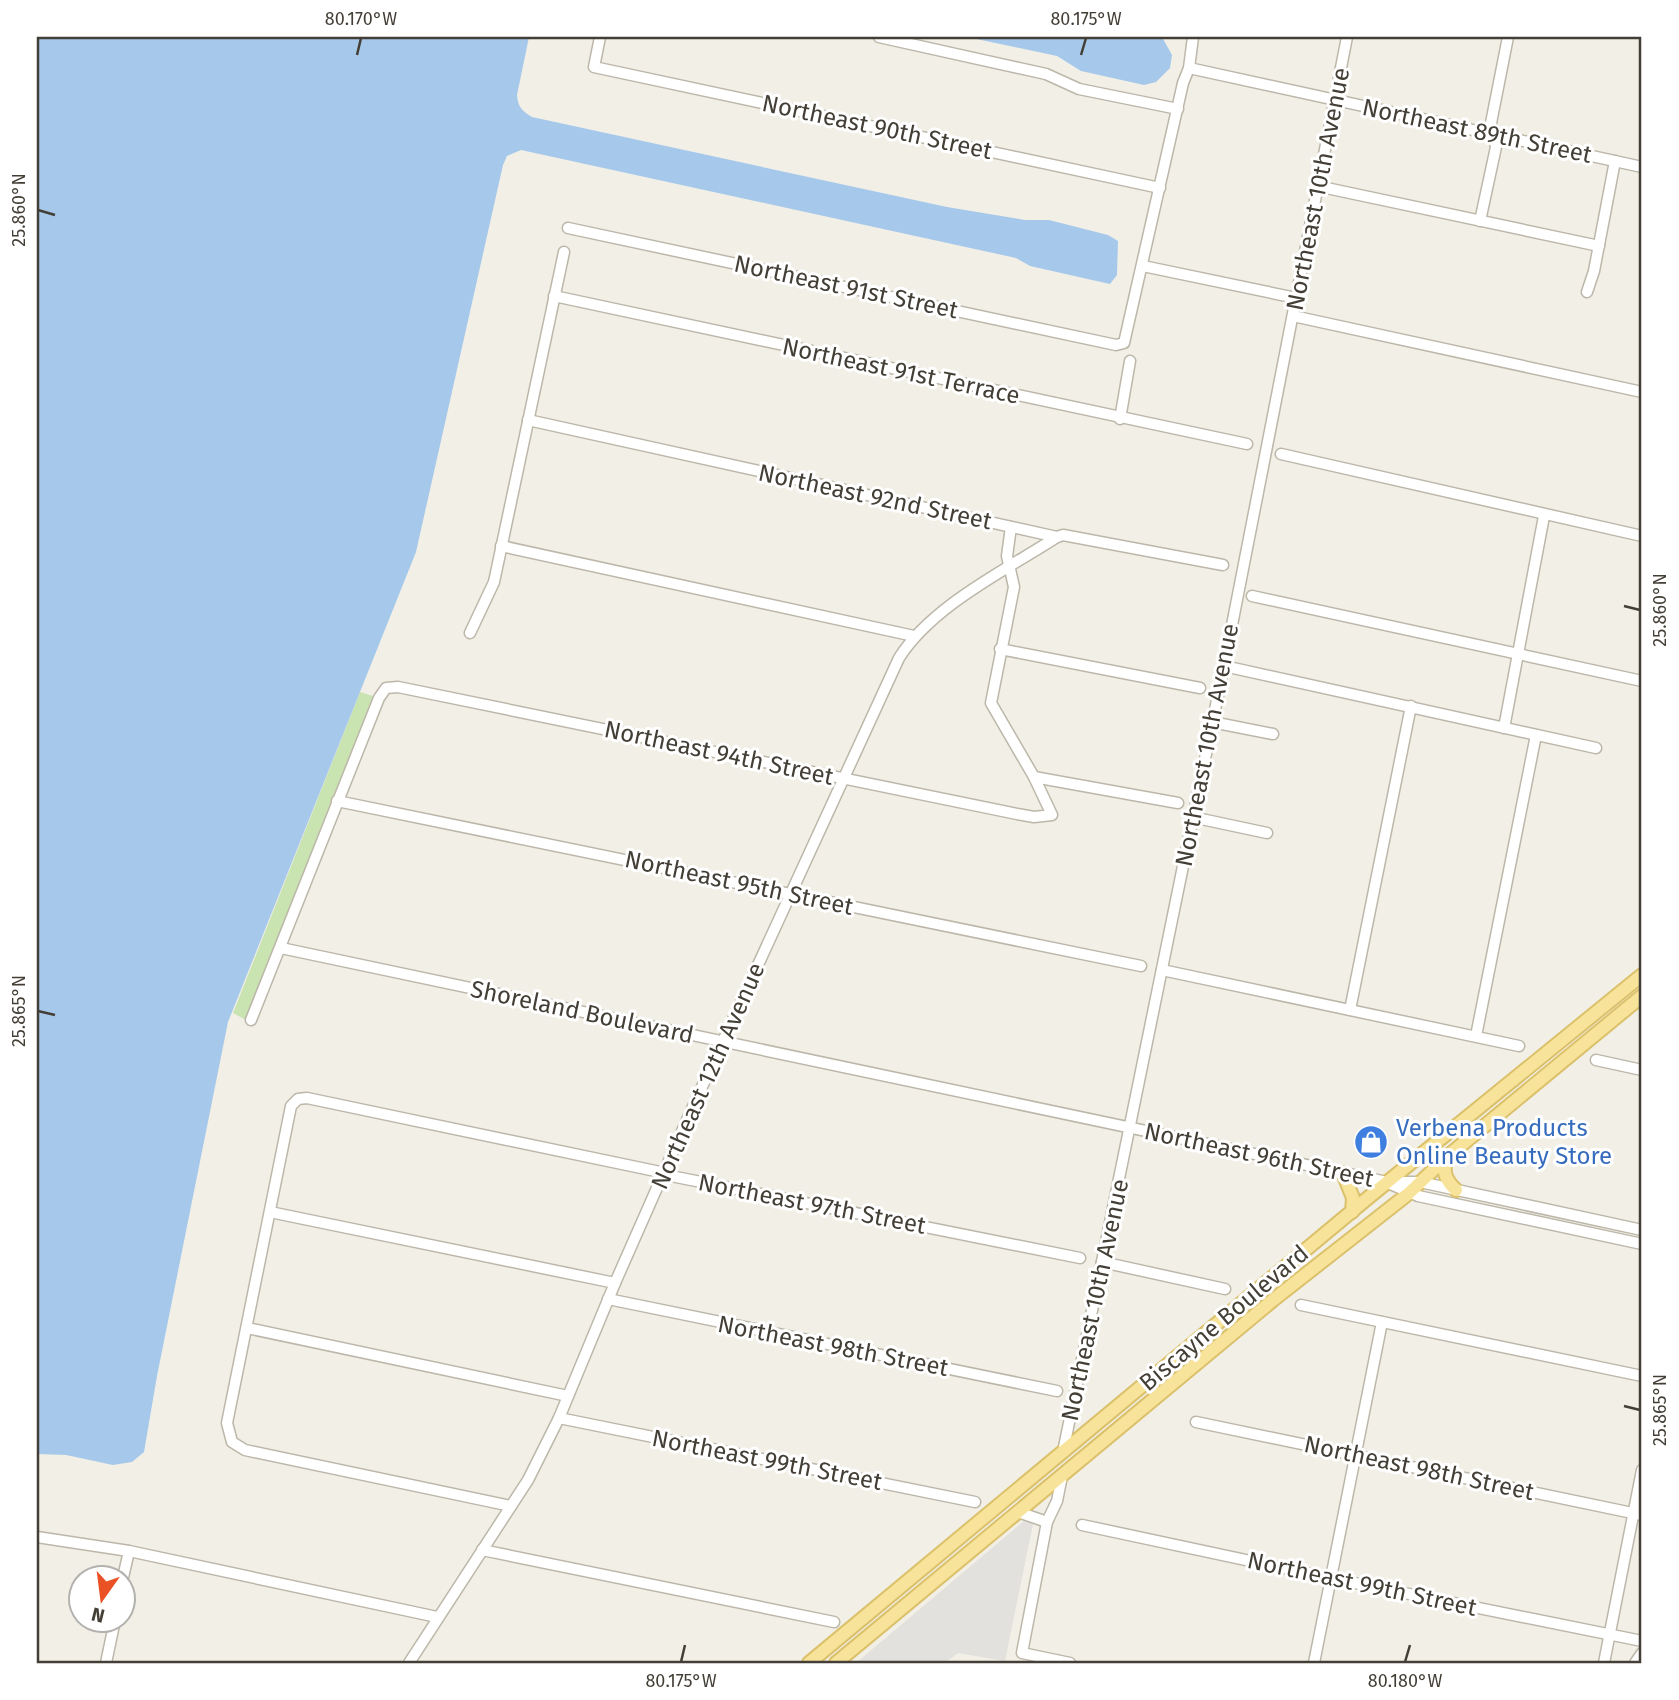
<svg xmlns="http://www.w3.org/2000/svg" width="1679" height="1700" viewBox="0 0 1679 1700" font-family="'Fira Sans',sans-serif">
	<rect width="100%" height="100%" fill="#f2efe6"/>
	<!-- green -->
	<polygon fill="#c9e3b1" points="360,692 373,696 246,1020 233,1013"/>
	<!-- parking -->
	<polygon fill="#e3e1de" points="1025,1520 1033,1524 1005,1661 958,1653 945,1663 856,1663"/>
	<!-- water -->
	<g fill="#a6c9eb">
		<path d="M37,37H529L517,95C518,107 522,111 532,117L947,207L1025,220H1049L1108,235L1118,241L1117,275L1110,284L1030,266L1016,258L521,150L507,156L503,165L416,552L228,1022L157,1376L144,1452L132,1462L113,1465L66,1455L37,1454Z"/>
		<polygon points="967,37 1162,37 1172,55 1170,68 1156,82 1144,85 1081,71 1057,56"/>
	</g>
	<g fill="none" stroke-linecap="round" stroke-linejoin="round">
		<!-- minor casing -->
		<g stroke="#bcb7a9" stroke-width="13">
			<g id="minor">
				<polyline points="600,37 594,67 1160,188"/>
				<polyline points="879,37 1046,74 1079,89 1178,109"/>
				<polyline points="1189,68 1642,167"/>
				<polyline points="1317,186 1599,246"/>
				<polyline points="1480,221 1496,147 1491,123 1508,37"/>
				<polyline points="568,228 1116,345 1124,343 1183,83 1189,68 1193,37"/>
				<polyline points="1143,266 1296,298"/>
				<polyline points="1587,292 1594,271 1615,161"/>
				<polyline points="554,296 1247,444"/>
				<polyline points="1293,316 1642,392"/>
				<polyline points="1120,419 1130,361"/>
				<polyline points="528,420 1057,537 1063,535 1223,565"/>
				<polyline points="1281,454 1642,536"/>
				<polyline points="501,546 914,636"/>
				<polyline points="1252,596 1642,681"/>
				<polyline points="470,633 494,582 564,252"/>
				<polyline points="1000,649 1200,688"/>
				<polyline points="1224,666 1596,748"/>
				<polyline points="1212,722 1273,734"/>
				<polyline points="1504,728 1544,516"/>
				<polyline points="1034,777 1178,803"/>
				<polyline points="337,801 1141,966"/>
				<polyline points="1192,817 1267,833"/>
				<polyline points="281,948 1387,1182 1420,1182 1642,1230"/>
				<polyline points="1162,970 1519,1046"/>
				<polyline points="1350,1010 1411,706"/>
				<polyline points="251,1020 379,698 386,688 398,687 1017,814 1034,817 1052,815 1034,777 991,703 1014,587 1007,556 1011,527"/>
				<polyline points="1476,1036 1536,735"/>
				<polyline points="1596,1060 1642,1070"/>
				<polyline points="1388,1183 1418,1196 1642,1244"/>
				<polyline points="270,1212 615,1283"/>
				<polyline points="1102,1262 1225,1289"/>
				<polyline points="608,1299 1057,1391"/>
				<polyline points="1301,1305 1642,1376"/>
				<polyline points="247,1328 568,1396"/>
				<polyline points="559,1418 975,1502"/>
				<polyline points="1196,1422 1642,1515"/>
				<polyline points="1063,1452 1224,666 1347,37"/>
				<polyline points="1062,1476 1057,1501 1047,1522 1022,1653 1070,1663"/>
				<polyline points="511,1506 245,1450 232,1442 227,1423 291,1106 298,1099 307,1098 665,1173 676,1177 1080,1258"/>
				<polyline points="1018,1512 1047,1522"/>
				<polyline points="1082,1525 1330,1578 1642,1641"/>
				<polyline points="37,1537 129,1551 437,1617"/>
				<polyline points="482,1550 834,1622"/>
				<polyline points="122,1582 129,1551"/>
				<polyline points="106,1663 115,1620"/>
				<path d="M409,1663L528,1480L559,1418L615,1283L690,1113L899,658C932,606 1004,571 1057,537"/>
				<polyline points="1314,1663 1382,1322"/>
				<polyline points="1604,1663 1642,1470"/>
				<polyline points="1635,1663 1642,1653"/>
			</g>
		</g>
		<!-- major casing -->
		<g stroke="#dbc16b" stroke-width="16">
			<g id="major">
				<path d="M1447,1157C1442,1171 1445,1180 1456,1190"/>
				<polyline points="1343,1173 1353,1198 1352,1212"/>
				<polyline points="809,1663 1369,1197 1642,975"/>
				<polyline points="836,1663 1273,1300 1408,1194 1448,1156 1642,996"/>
			</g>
		</g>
		<!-- minor -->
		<use href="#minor" stroke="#fff" stroke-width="10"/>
		<!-- major -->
		<use href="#major" stroke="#f7e39a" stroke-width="12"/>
	</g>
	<!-- ticks -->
	<path fill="none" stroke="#443f36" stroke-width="2.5" d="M357,55L361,38M1081,55L1086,38M38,210L55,215M1624,606L1640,610M38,1011L55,1015M1624,1406L1640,1410M681,1662L685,1645M1405,1662L1410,1645"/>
	<!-- icons -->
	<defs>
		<g id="shop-disc" transform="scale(1.75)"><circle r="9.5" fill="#3f7fe0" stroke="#fff"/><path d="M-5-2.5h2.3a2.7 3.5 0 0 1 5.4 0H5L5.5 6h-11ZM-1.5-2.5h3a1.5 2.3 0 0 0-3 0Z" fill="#fff"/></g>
	</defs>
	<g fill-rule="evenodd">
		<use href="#shop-disc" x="1371" y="1142"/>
	</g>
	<g text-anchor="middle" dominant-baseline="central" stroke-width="6" stroke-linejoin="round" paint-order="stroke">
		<!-- street labels -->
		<g font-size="24" fill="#443f36" stroke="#fff">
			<text transform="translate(877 127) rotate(12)">Northeast 90th Street</text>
			<text transform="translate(1477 131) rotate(12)">Northeast 89th Street</text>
			<text transform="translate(1318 189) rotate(-79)">Northeast 10th Avenue</text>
			<text transform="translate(846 287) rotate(12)">Northeast 91st Street</text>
			<text transform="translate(901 371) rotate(12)">Northeast 91st Terrace</text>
			<text transform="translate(875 497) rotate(12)">Northeast 92nd Street</text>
			<text transform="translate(1207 745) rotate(-79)">Northeast 10th Avenue</text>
			<text transform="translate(719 753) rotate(12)">Northeast 94th Street</text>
			<text transform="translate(739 883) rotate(12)">Northeast 95th Street</text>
			<text transform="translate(582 1012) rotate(12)">Shoreland Boulevard</text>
			<text transform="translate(708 1076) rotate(-66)">Northeast 12th Avenue</text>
			<text transform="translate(1259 1155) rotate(12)">Northeast 96th Street</text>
			<text transform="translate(812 1204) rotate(11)">Northeast 97th Street</text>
			<text transform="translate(1095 1300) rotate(-78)">Northeast 10th Avenue</text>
			<text transform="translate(1224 1318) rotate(-40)">Biscayne Boulevard</text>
			<text transform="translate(833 1346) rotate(11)">Northeast 98th Street</text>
			<text transform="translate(767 1460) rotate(11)">Northeast 99th Street</text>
			<text transform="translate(1419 1468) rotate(12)">Northeast 98th Street</text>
			<text transform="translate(1362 1584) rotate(12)">Northeast 99th Street</text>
		</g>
		<!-- shop labels -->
		<g font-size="24" fill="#366cbe" stroke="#fff" text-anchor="start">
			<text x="1396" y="1128">Verbena Products<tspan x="1396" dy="28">Online Beauty Store</tspan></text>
		</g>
	</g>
	<!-- border -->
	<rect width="1679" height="1700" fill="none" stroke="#ffffff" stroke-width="77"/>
	<!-- north arrow -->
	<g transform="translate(102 1599) rotate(194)"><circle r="33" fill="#ffffff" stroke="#b4b2af" stroke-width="2"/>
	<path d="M0-5L12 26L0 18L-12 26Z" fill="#ea5124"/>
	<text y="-10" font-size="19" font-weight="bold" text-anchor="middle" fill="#443f36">N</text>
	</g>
	<rect x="38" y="38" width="1602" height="1624" fill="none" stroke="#443f36" stroke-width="2.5"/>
	<g font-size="18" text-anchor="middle" fill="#443f36">
		<text x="361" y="25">80.170°W</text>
		<text x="1086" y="25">80.175°W</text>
		<text transform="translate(19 210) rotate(-90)" y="6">25.860°N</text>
		<text transform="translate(1660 610) rotate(-90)" y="6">25.860°N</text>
		<text transform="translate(19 1011) rotate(-90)" y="6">25.865°N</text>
		<text transform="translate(1660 1410) rotate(-90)" y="6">25.865°N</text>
		<text x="681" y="1687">80.175°W</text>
		<text x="1405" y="1687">80.180°W</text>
	</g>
</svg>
